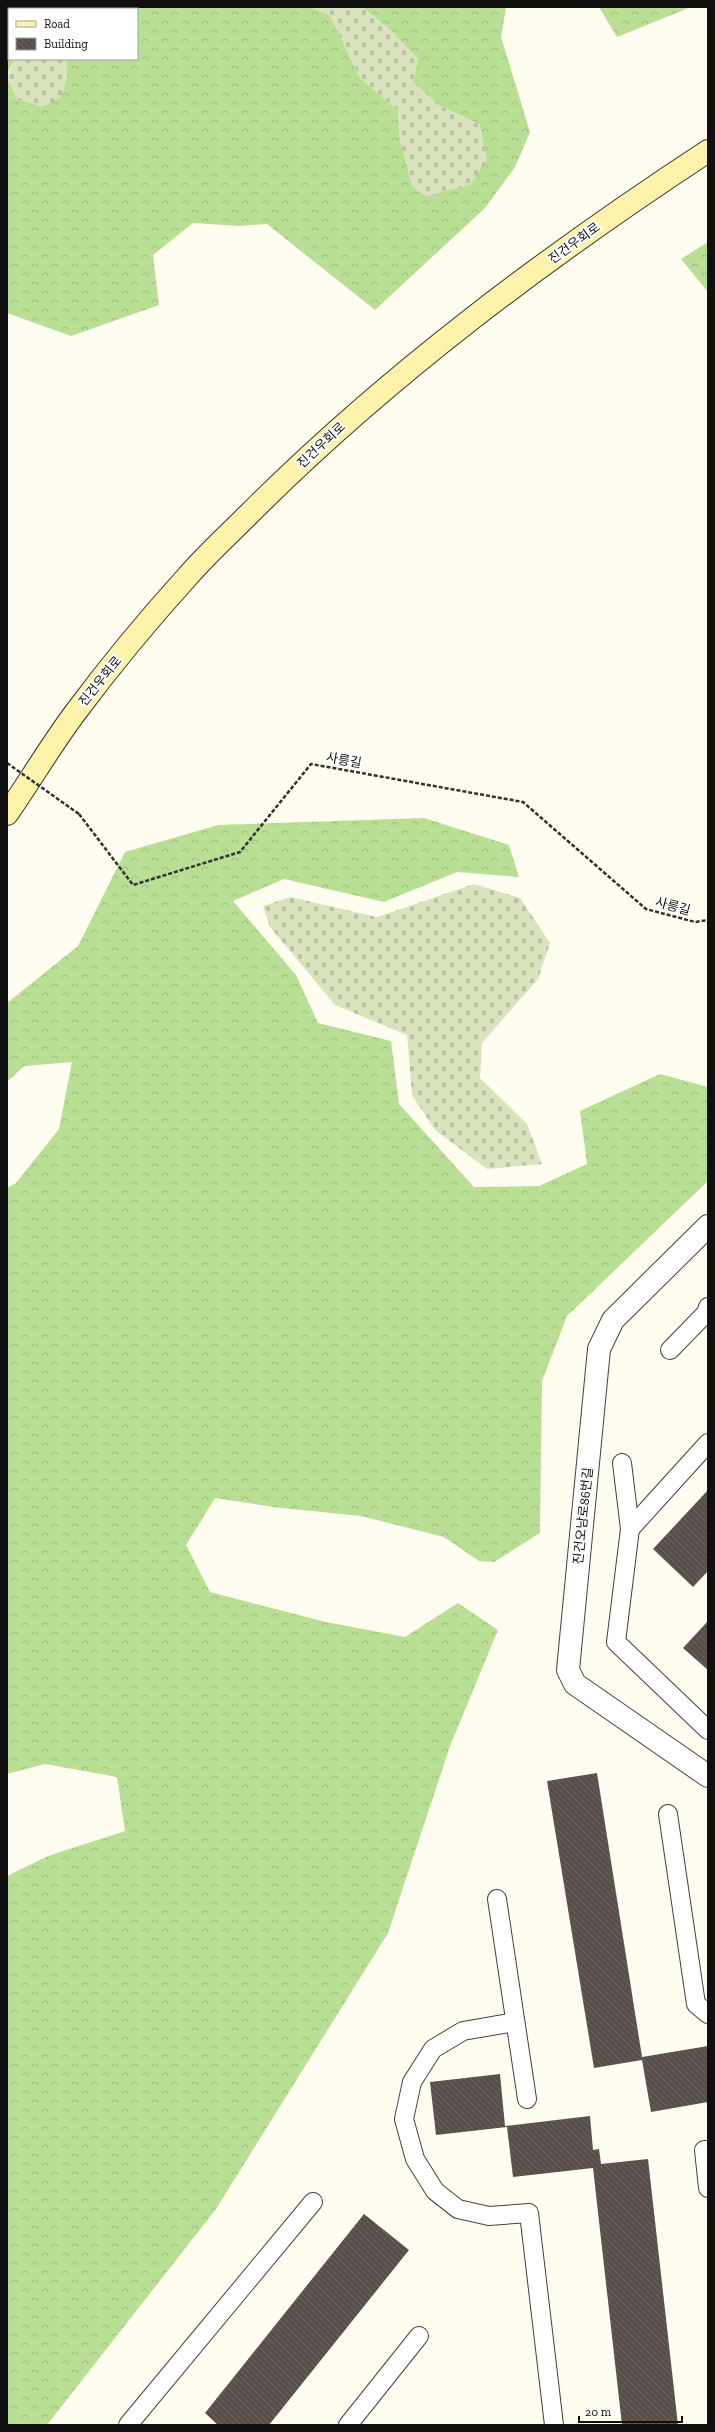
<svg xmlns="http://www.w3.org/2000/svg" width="715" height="2432" viewBox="0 0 715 2432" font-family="'Zilla Slab','Noto Sans KR',serif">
	<defs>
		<pattern id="forest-crowns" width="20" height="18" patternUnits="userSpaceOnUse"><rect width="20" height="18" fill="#b9df94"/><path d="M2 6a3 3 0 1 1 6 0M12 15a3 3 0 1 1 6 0" fill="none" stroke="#9ebe7e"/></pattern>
		<pattern id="cemetery-stones" width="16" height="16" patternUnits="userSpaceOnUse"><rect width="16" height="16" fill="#d9e4bf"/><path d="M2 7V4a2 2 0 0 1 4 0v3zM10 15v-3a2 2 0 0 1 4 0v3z" fill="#b9c2a3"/></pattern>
		<pattern id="building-back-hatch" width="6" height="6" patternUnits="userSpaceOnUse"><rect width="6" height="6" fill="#584f4a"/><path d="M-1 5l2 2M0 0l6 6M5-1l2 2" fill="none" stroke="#6b6460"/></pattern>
	</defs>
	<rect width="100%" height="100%" fill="#fffcf0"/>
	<!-- forest -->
	<g fill="url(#forest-crowns)">
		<polygon points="7,7 310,7 330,15 360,78 398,110 400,139 413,187 427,196 480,125 438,105 413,82 418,59 388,28 362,7 506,7 501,37 530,132 515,167 485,208 375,310 267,224 239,226 193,223 153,255 159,305 71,336 7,313 7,77 17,99 67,79 66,59 137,59 137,9 9,9 9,59 15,59 7,74"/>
		<polygon points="599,7 691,7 617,37"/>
		<polygon points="708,242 708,292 681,259"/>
		<polygon points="424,818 509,845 519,877 457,872 384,902 284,879 233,901 296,975 318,1023 391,1041 399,1104 474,1187 539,1186 587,1164 580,1111 660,1074 708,1087 708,1181 567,1316 542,1381 540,1533 494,1562 479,1561 444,1537 361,1516 281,1508 215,1498 186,1545 210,1592 326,1622 405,1637 458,1603 498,1630 450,1746 388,1933 216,2209 47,2425 7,2425 7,1876 48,1856 125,1831 117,1777 45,1764 7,1774 7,1188 16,1183 59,1129 72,1062 24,1066 7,1082 7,1003 78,946 125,852 218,825"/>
	</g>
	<!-- cemetery -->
	<g fill="url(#cemetery-stones)">
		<polygon points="310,7 362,7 388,28 418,59 413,82 438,105 480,125 487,159 470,185 427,196 413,187 400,139 398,110 360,78 330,15"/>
		<polygon points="15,59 66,59 67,79 61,97 42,107 17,99 7,77"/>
		<polygon points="474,884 520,898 550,943 538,979 482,1043 480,1078 527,1124 542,1164 487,1169 435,1130 412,1095 407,1035 335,1005 270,927 263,906 290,897 377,917"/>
	</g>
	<!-- building -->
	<g fill="url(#building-back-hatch)">
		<polygon points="708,1490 708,1571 693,1587 653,1549"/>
		<polygon points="708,1621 708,1670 683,1648"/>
		<polygon points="597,1773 642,2057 708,2046 708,2102 651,2112 642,2060 594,2068 547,1781"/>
		<polygon points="500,2074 505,2126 590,2116 593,2150 599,2149 601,2164 648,2159 678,2425 622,2425 593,2168 513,2177 507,2127 436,2135 430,2082"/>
		<polygon points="364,2214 409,2250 269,2425 218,2425 205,2413"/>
	</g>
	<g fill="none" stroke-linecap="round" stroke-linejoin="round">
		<!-- service casing -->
		<g stroke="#424242" stroke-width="20">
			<g id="service">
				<polyline points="670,1350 706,1313 708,1307"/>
				<polyline points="622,1463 630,1529 616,1642 708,1730"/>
				<polyline points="630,1529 708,1443"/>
				<polyline points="668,1814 696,2004 708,2014"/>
				<polyline points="497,1899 527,2099"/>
				<polyline points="515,2022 463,2031 433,2049 412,2082 404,2119 415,2159 435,2191 458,2209 489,2216 529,2213 554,2425"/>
				<polyline points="708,2150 704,2150 708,2188"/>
				<polyline points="128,2425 313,2202"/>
				<polyline points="348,2425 419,2336"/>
			</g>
		</g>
		<!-- minor casing -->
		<g stroke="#424242" stroke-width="24">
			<polyline id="minor" points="708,1226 613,1320 599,1349 568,1670 575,1684 708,1776"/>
		</g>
		<!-- secondary casing -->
		<g stroke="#313131" stroke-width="24">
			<path id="secondary" d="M7,814C30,781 51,745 75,713C110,666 148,620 187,577C206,555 228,535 249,514C387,376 545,258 708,151"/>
		</g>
		<!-- path -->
		<polyline stroke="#313131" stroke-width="2.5" stroke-dasharray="4 2" stroke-linecap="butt" points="79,814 133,885 240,852 311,764 523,802 646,909 695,922 708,920"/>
		<!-- service -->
		<use href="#service" stroke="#fff" stroke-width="18"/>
		<!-- minor -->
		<use href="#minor" stroke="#fff" stroke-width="22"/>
		<!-- secondary -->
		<use href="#secondary" stroke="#fff3ab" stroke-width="22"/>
		<!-- path-bridge -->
		<polyline stroke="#313131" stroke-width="2.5" stroke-dasharray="4 2" stroke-linecap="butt" points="7,763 79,814"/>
	</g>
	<g text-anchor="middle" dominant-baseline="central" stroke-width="4" stroke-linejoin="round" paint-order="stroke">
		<!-- street labels -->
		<g font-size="13" fill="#0f0f0f" stroke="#fff">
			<text transform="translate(574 243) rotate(-36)">진건우회로</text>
			<text transform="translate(321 445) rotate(-43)">진건우회로</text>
			<text transform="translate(100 681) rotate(-51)">진건우회로</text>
			<text transform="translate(344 760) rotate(10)">사릉길</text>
			<text transform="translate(673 906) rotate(15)">사릉길</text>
			<text transform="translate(583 1516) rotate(-84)">진건오남로86번길</text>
		</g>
	</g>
	<!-- border -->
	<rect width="715" height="2432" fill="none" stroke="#0f0f0f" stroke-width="16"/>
	<!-- legend -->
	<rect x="8" y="8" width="130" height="52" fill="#ffffff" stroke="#9f9f9f"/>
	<rect x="16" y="21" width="20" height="6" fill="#fff3ab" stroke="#9f9f9f"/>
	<text x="44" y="28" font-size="12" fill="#0f0f0f">Road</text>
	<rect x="16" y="38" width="20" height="12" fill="url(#building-back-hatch)" stroke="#9f9f9f"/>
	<text x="44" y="48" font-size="12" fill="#0f0f0f">Building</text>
	<!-- scale -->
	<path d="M579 2416v6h103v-6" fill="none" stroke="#0f0f0f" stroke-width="2"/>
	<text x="585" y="2416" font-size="12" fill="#0f0f0f" stroke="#ffffff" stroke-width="3" paint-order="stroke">20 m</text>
</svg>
